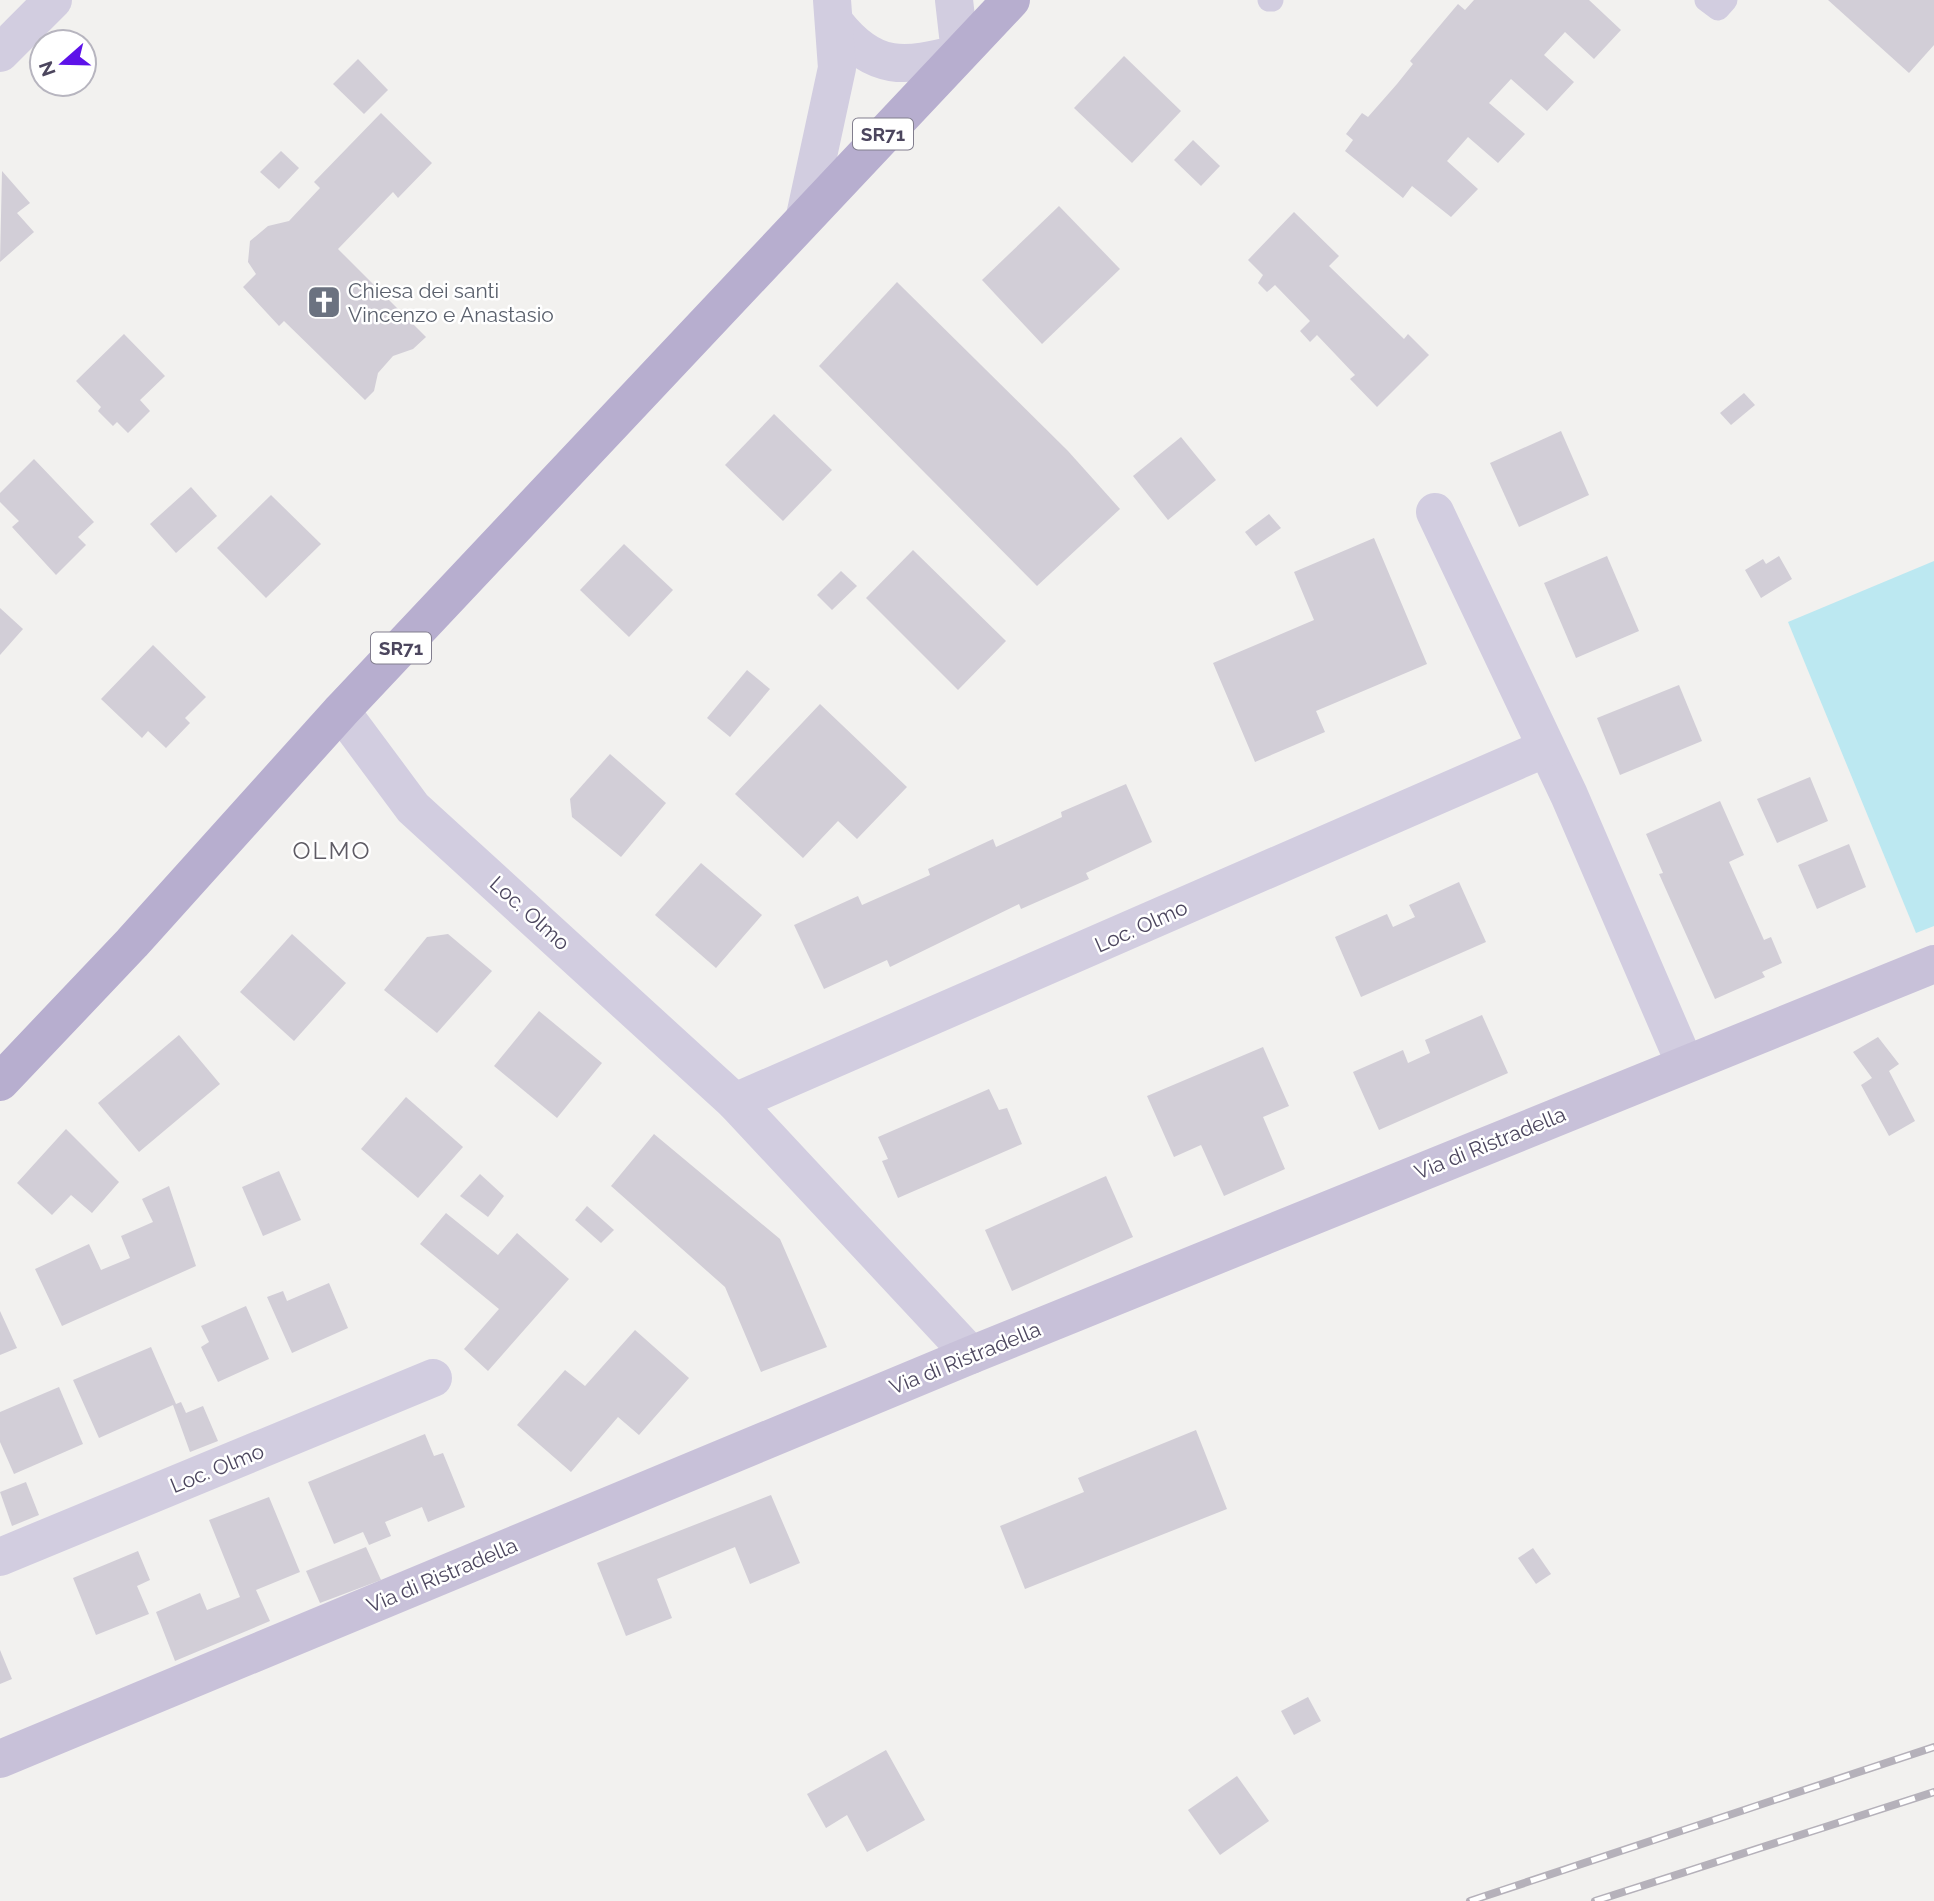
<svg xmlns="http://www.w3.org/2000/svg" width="1934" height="1901" viewBox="0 0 1934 1901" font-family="Raleway,sans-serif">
	<rect width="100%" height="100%" fill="#f2f1ef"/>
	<!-- green -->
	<polygon fill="#bce8f1" points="1934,561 1934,926 1916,933 1788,622"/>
	<!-- building -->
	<g fill="#d2ced7">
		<polygon points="1474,0 1589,0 1621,30 1594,59 1565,32 1544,55 1574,82 1547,111 1511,79 1489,103 1525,134 1498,163 1468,137 1447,161 1478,189 1451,217 1412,186 1403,198 1345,151 1353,140 1346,134 1362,113 1368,117 1397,84 1413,64 1410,61 1458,4 1465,10"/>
		<polygon points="1828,0 1934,0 1934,45 1909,73"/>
		<polygon points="1124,56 1181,111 1132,163 1074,108"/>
		<polygon points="358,59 388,90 364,114 333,84"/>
		<polygon points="381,113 432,163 398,198 393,192 338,249 426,337 413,349 393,356 378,373 374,391 365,400 284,321 279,326 243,287 256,274 248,262 250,241 268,226 289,221 320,188 314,182"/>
		<polygon points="1193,140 1220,166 1201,186 1174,160"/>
		<polygon points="281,151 299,168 279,189 260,172"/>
		<polygon points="2,171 30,203 17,213 34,232 0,262"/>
		<polygon points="1059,206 1120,269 1042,344 982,280"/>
		<polygon points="1294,212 1339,256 1329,266 1404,339 1408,334 1429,355 1377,407 1350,379 1355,375 1317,335 1310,342 1300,331 1310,321 1275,285 1267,292 1258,283 1263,275 1248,260"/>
		<polygon points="897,282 1068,451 1120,509 1037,586 819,366"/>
		<polygon points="124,334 165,376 140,400 150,411 128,433 117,422 113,426 98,411 101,407 76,381"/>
		<polygon points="1744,393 1755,405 1731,425 1720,413"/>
		<polygon points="774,414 832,470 783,521 725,465"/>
		<polygon points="1561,431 1589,495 1519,527 1490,463"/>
		<polygon points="1181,437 1216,480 1168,520 1133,476"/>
		<polygon points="34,459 94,522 78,537 86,545 56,575 12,527 19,521 0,502 0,493"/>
		<polygon points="191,487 217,516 176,553 150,524"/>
		<polygon points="271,495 321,544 266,598 217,548"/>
		<polygon points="1269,514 1281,528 1256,546 1245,532"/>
		<polygon points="1374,538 1427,664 1316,711 1325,732 1255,762 1213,663 1314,620 1294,572"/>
		<polygon points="624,544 673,590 629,637 580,590"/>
		<polygon points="913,550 1006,641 958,690 866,598"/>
		<polygon points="1607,556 1639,631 1576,658 1544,583"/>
		<polygon points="1779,556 1792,579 1761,598 1745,570 1763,559 1766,564"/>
		<polygon points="841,571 857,586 832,610 817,595"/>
		<polygon points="0,608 23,629 0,655"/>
		<polygon points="153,645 206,697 185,718 190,723 166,748 148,731 142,738 101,699"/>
		<polygon points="747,670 770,689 730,737 707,718"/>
		<polygon points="1679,685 1702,741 1620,775 1597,718"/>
		<polygon points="820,704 907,787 857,839 838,821 803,858 735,794"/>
		<polygon points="610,754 666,803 621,857 572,817 570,799"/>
		<polygon points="1810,777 1828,821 1777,843 1757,799"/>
		<polygon points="1126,784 1152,842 1086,873 1089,879 1021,909 1019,904 890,967 887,960 824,989 794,925 858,896 862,905 930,875 928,869 993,839 996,847 1062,817 1061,812"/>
		<polygon points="1720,801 1744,855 1729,862 1764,940 1771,937 1782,963 1762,972 1765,977 1715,999 1659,874 1663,873 1646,834"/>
		<polygon points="1849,844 1866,887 1817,909 1798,865"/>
		<polygon points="701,863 762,915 716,968 655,915"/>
		<polygon points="1459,882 1486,942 1361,997 1335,937 1387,914 1393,927 1415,917 1409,905"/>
		<polygon points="292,934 346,983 294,1041 240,992"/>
		<polygon points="448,934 492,971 437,1033 384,990 427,937"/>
		<polygon points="539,1011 602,1063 557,1118 494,1066"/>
		<polygon points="1482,1015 1508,1073 1379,1130 1353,1072 1403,1050 1408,1063 1430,1053 1425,1040"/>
		<polygon points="179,1035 220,1084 139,1152 98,1103"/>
		<polygon points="1878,1037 1899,1064 1889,1071 1915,1121 1889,1136 1861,1085 1872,1078 1853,1052"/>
		<polygon points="1263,1047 1289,1106 1263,1117 1285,1169 1224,1196 1201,1145 1174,1157 1147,1096"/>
		<polygon points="989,1089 999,1110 1007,1108 1022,1144 898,1198 882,1161 888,1159 878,1137"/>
		<polygon points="406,1097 463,1147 418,1198 361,1149"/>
		<polygon points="66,1129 119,1182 92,1213 71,1195 52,1215 17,1183"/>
		<polygon points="654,1134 780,1239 827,1347 761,1372 725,1287 611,1186"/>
		<polygon points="279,1171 301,1220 263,1236 242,1187"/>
		<polygon points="480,1174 504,1196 488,1217 460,1196"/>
		<polygon points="1106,1176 1133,1237 1012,1291 985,1230"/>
		<polygon points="169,1186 196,1266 62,1326 35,1269 89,1244 101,1270 130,1258 121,1236 153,1222 142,1199"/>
		<polygon points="587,1206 614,1230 601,1243 575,1220"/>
		<polygon points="446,1213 498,1255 517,1233 569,1279 488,1371 464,1349 499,1309 420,1244"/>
		<polygon points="329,1283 348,1328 292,1353 267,1297 283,1291 287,1301"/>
		<polygon points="246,1306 269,1359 218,1382 201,1347 209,1342 201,1326"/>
		<polygon points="0,1311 17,1348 0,1355"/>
		<polygon points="635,1330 689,1378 639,1435 618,1417 571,1472 517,1425 565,1370 585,1386"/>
		<polygon points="151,1347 176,1404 181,1402 186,1413 203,1406 218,1441 190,1452 173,1405 99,1438 73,1380"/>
		<polygon points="59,1387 83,1444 14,1474 0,1442 0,1412"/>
		<polygon points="1196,1430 1227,1509 1025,1589 1000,1526 1084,1492 1078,1478"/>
		<polygon points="425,1434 434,1456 443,1453 465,1507 428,1522 422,1507 385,1522 391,1536 369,1545 363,1532 334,1544 308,1482"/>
		<polygon points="26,1482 39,1515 12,1526 0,1492"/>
		<polygon points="771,1495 800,1563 750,1584 735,1547 657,1579 672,1618 626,1636 597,1563"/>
		<polygon points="269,1497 300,1572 256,1590 270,1621 175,1661 156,1612 200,1593 207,1610 240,1597 209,1520"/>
		<polygon points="366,1547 381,1580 320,1603 306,1571"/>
		<polygon points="1533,1548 1551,1574 1536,1584 1518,1558"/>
		<polygon points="138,1551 150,1580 137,1586 149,1614 96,1635 73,1578"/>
		<polygon points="0,1650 12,1679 0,1684"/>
		<polygon points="1308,1697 1321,1721 1294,1735 1281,1711"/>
		<polygon points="886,1750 925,1820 867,1852 847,1815 826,1828 807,1794"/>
		<polygon points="1237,1776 1269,1821 1220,1855 1188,1810"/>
	</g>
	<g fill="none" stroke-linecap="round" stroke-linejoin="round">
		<!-- lane -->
		<g stroke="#d2cde0" stroke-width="23">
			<polyline points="1269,0 1272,0"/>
			<polyline points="1706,0 1718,9 1726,0"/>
		</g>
		<!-- street -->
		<g stroke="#d2cde0" stroke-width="38">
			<path d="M836,24C874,72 905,68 960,53L954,0"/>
			<polyline points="0,53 53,0"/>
			<polyline points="805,216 837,68 832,0"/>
			<polyline points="1435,512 1569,795 1685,1064"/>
			<polyline points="341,711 413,808 735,1102 971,1355"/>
			<polyline points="735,1102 1546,748"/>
			<polyline points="0,1557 433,1378"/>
		</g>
		<!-- secondary -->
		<polyline stroke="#c8c1d9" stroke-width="38" points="0,1759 971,1355 1934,964"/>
		<!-- primary -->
		<polyline stroke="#b7aecf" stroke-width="38" points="0,1082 132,943 341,711 1011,0"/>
		<!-- rail casing -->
		<g stroke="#b5b1ba" stroke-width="8">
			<g id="rail">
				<polyline points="1470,1901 1934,1747"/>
				<polyline points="1595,1901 1934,1792"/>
			</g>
		</g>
		<!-- rail -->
		<use href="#rail" stroke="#fff" stroke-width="5" stroke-dasharray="16" stroke-linecap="butt"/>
	</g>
	<!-- icons -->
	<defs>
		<g id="church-square" transform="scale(1.75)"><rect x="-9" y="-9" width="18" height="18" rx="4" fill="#6b7280" stroke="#fff"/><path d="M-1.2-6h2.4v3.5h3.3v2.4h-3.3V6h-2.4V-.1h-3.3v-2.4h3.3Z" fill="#fff"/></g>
	</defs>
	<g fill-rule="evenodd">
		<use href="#church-square" x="324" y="302"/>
	</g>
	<g text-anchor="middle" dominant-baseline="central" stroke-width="5" stroke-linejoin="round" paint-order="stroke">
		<!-- shield labels -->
		<g fill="#fff" stroke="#827e8e" stroke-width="2">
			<rect x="853" y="118.5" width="60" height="31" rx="5"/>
			<rect x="371" y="632.5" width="60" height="31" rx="5"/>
		</g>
		<g font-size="19" font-weight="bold" fill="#4c465e">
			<text x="883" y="134">SR71</text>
			<text x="401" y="648">SR71</text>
		</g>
		<!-- worship labels -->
		<g font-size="21" fill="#5b616d" stroke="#fff" text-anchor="start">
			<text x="348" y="290">Chiesa dei santi<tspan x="348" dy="24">Vincenzo e Anastasio</tspan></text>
		</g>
		<!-- street labels -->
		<g font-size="21" fill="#4c465e" stroke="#fff">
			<text transform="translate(530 913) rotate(42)">Loc. Olmo</text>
			<text transform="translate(1141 926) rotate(-24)">Loc. Olmo</text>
			<text transform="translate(1490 1143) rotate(-22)">Via di Ristradella</text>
			<text transform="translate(965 1358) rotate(-22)">Via di Ristradella</text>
			<text transform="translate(217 1468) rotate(-22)">Loc. Olmo</text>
			<text transform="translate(442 1575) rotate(-23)">Via di Ristradella</text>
		</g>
		<!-- quarter labels -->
		<g font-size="24" letter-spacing="2" fill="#5e5b64" stroke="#fff">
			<text x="332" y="850">OLMO</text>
		</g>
	</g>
	<!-- north arrow -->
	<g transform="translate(63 63) rotate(250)"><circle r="33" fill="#ffffff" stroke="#b7b5bf" stroke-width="2"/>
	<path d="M0-5L12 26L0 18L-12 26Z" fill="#5d12e9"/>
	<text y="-10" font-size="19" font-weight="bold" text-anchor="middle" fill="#4c465e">N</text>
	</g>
</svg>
